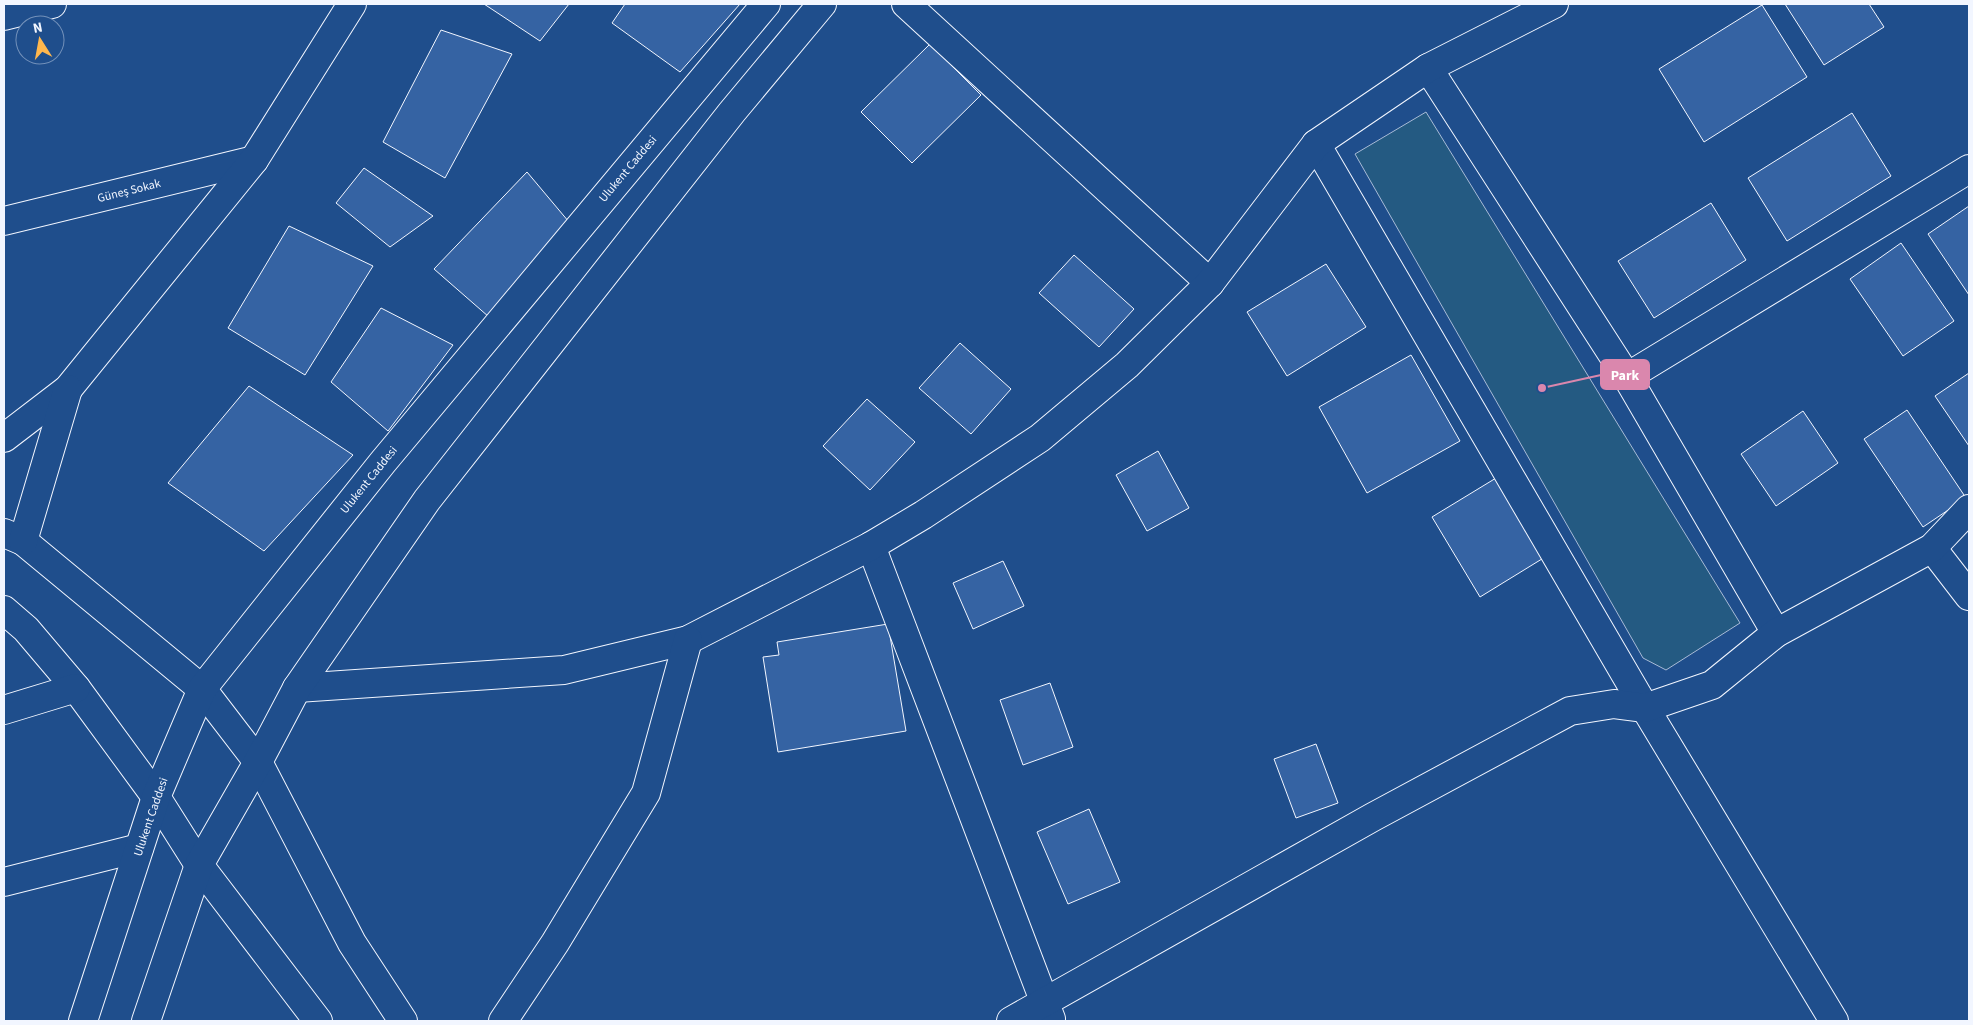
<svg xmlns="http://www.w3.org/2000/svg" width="1973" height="1025" viewBox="0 0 1973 1025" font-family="'Source Sans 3',sans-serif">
	<rect width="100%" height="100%" fill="#1f4e8c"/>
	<!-- green -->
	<polygon fill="#245a82" stroke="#a8bbd7" points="1426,112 1740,623 1666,670 1643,658 1355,154"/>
	<!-- building -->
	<g fill="#3563a3" stroke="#f2f6ff">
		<polygon points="484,4 569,4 540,41"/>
		<polygon points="625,4 740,4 680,72 612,23"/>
		<polygon points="1785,4 1869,4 1884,27 1824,65"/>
		<polygon points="1762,5 1807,77 1704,142 1659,69"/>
		<polygon points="441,30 512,54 445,178 383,142"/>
		<polygon points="930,44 981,95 912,163 861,112"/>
		<polygon points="1852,113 1891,176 1787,241 1748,178"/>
		<polygon points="364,168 433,216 390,247 336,203"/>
		<polygon points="527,172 569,222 489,317 434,269"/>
		<polygon points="1711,203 1746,260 1654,318 1618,261"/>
		<polygon points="1969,206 1969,295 1928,234"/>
		<polygon points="289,226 373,266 305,375 228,328"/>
		<polygon points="1901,243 1954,321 1903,356 1850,279"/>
		<polygon points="1074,255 1134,309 1099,347 1039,293"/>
		<polygon points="1326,264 1366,327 1287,376 1247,312"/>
		<polygon points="381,308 453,345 388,431 331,382"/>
		<polygon points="960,343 1011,389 971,434 919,388"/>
		<polygon points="1411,355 1460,441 1367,493 1319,407"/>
		<polygon points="1969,373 1969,446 1935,396"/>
		<polygon points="249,386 353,455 264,551 168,483"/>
		<polygon points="867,399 915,442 870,490 823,446"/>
		<polygon points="1907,410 1966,498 1923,527 1864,439"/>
		<polygon points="1803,411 1838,463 1776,506 1741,454"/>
		<polygon points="1158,451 1189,508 1147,531 1116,475"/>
		<polygon points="1501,475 1550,554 1480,597 1432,517"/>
		<polygon points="1003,561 1024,606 973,629 953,583"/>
		<polygon points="888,624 906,731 778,752 763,657 779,655 777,642"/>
		<polygon points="1050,683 1073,747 1023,765 1000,700"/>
		<polygon points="1316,744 1338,803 1296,818 1274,759"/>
		<polygon points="1089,809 1120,882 1068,904 1037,832"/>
	</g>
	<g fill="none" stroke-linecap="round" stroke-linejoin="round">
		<!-- minor casing -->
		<g stroke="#f2f6ff" stroke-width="30">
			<g id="minor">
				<polyline points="906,4 1210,283"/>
				<polyline points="4,16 52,4"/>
				<polyline points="1428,68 1627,377 1776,633"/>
				<polyline points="1316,144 1645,708 1834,1021"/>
				<polyline points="4,221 254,160"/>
				<polyline points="1627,377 1969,169"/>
				<polyline points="4,438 68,389 254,160 352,4"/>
				<polyline points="4,533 23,541 202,689 258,762 352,943 403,1021"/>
				<polyline points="23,541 68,389"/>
				<polyline points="871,546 1051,1019"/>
				<polyline points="1932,548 1969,596"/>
				<polyline points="4,610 26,629 76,688 156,797 199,865 318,1021"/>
				<polyline points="297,688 564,670 688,640 871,546 923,515 1040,438 1127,365 1210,283 1316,144 1428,68 1554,4"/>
				<polyline points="4,710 76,688"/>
				<polyline points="4,882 139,848"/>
				<polyline points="83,1021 156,797 202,689 383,462 766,4"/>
				<polyline points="146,1021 199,865 258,762 297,688 427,500 732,112 822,4"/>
				<polyline points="503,1021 555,943 646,793 688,640"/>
				<polyline points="1011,1021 1373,817 1570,711 1614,704 1645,708 1712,685 1776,633 1932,548 1969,509"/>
			</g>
		</g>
		<!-- minor -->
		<use href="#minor" stroke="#1f4e8c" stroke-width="28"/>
	</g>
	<g text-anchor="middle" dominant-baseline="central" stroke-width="4" stroke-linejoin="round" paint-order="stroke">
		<!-- street labels -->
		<g font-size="12" fill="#f2f6ff" stroke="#1f4e8c">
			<text transform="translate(628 169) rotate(-50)">Ulukent Caddesi</text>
			<text transform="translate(129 191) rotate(-14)">Güneş Sokak</text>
			<text transform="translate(369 480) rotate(-51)">Ulukent Caddesi</text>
			<text transform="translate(151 817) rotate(-71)">Ulukent Caddesi</text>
		</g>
	</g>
	<!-- callouts -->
	<path fill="none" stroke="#da87ad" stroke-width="2" d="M1542 388L1601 375"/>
	<circle fill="#da87ad" stroke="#1f4e8c" stroke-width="2" cx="1542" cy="388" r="5"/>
	<rect fill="#da87ad" stroke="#da87ad" stroke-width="2" x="1601" y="360" width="48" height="29" rx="5"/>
	<g font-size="14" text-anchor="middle" font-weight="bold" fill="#fff">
		<text x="1625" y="380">Park</text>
	</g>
	<!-- border -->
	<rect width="1973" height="1025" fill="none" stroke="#f2f6ff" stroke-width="10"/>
	<!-- north arrow -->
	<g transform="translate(40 40) rotate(349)"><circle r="24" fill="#1f4e8c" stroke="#7391ba"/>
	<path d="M0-4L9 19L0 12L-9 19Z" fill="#ffb74d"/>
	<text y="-8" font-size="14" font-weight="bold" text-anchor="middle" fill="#f2f6ff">N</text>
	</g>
</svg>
